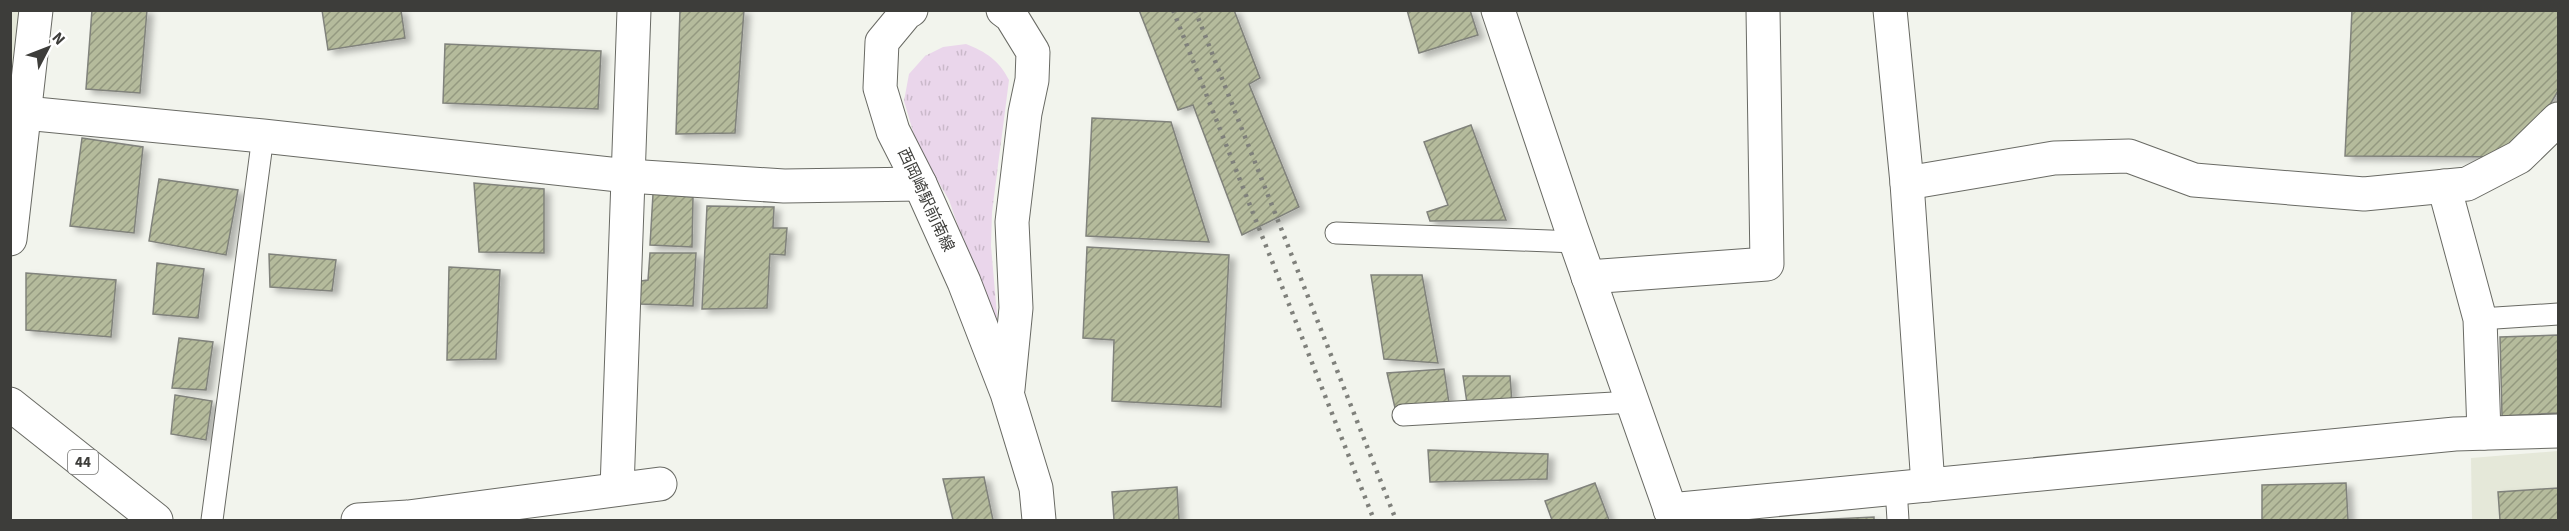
<svg xmlns="http://www.w3.org/2000/svg" width="2569" height="531" viewBox="0 0 2569 531" font-family="'Source Sans 3','Noto Sans JP',sans-serif">
	<defs>
		<pattern id="grass-tufts" width="24" height="20" patternUnits="userSpaceOnUse" patternTransform="scale(1.5)"><rect width="24" height="20" fill="#ead6eb"/><path d="M3 7l-1-3M5 7V3M7 7l1-3M15 17l-1-3M17 17v-4M19 17l1-3" fill="none" stroke="#cab9ca"/></pattern>
		<pattern id="building-hatch" width="6" height="6" patternUnits="userSpaceOnUse" patternTransform="scale(1.5)"><rect width="6" height="6" fill="#b5bb9c"/><path d="M-1 1l2-2M0 6l6-6M5 7l2-2" fill="none" stroke="#949980"/></pattern>
		<filter id="shadow"><feDropShadow dx="6" dy="4" stdDeviation="3" flood-color="#0004"/></filter>
	</defs>
	<rect width="100%" height="100%" fill="#f2f4ed"/>
	<!-- built -->
	<g fill="#e5e8d9">
		<polygon points="11,11 21,11 11,117"/>
		<polygon points="2558,451 2558,520 2472,520 2471,458"/>
	</g>
	<!-- grass -->
	<path fill="url(#grass-tufts)" d="M966,44C986,52 999,60 1009,80L992,212L991,246L1000,349L949,200L917,145L904,101L909,74L925,56L943,47Z"/>
	<!-- building -->
	<g fill="url(#building-hatch)" stroke="#80827b" stroke-width="1.5" filter="url(#shadow)">
		<polygon points="92,10 147,10 140,93 86,89"/>
		<polygon points="322,10 401,10 405,38 328,50"/>
		<polygon points="680,10 744,10 735,133 676,134"/>
		<polygon points="1139,10 1234,10 1260,78 1249,84 1299,207 1242,235 1193,105 1178,110"/>
		<polygon points="1407,10 1470,10 1478,35 1419,53"/>
		<polygon points="2352,10 2558,10 2558,91 2519,157 2345,156"/>
		<polygon points="445,44 601,51 598,109 443,103"/>
		<polygon points="1092,118 1171,122 1209,242 1086,236"/>
		<polygon points="1471,125 1506,220 1430,221 1427,212 1448,205 1424,142"/>
		<polygon points="82,138 143,147 134,233 70,226"/>
		<polygon points="159,179 238,190 226,255 149,241"/>
		<polygon points="474,183 544,189 544,253 479,252"/>
		<polygon points="653,194 693,197 692,247 650,245"/>
		<polygon points="707,206 774,207 773,228 787,228 785,255 770,254 767,308 702,309"/>
		<polygon points="1087,247 1229,255 1221,407 1112,401 1114,340 1083,338"/>
		<polygon points="650,253 696,253 693,306 640,304 641,281 648,280"/>
		<polygon points="269,254 336,260 332,291 270,287"/>
		<polygon points="157,263 204,269 198,318 153,314"/>
		<polygon points="449,267 500,270 496,359 447,360"/>
		<polygon points="26,273 116,280 111,337 26,330"/>
		<polygon points="1371,275 1422,275 1438,363 1384,359"/>
		<polygon points="2558,335 2558,413 2502,416 2500,337"/>
		<polygon points="179,338 213,342 206,390 172,388"/>
		<polygon points="1444,369 1449,403 1395,408 1387,373"/>
		<polygon points="1463,376 1510,376 1512,403 1467,403"/>
		<polygon points="175,395 212,401 206,440 171,434"/>
		<polygon points="1428,450 1548,454 1547,479 1430,482"/>
		<polygon points="984,477 993,520 953,520 943,479"/>
		<polygon points="1595,483 1609,520 1552,520 1545,501"/>
		<polygon points="2346,483 2348,520 2262,520 2262,485"/>
		<polygon points="1177,487 1179,520 1114,520 1112,492"/>
		<polygon points="2558,488 2558,520 2500,520 2498,492"/>
		<polygon points="1874,517 1874,520 1812,520"/>
	</g>
	<g fill="none" stroke-linecap="round" stroke-linejoin="round">
		<!-- lane casing -->
		<g stroke="#696a64" stroke-width="23">
			<g id="lane">
				<polyline points="1336,233 1576,242"/>
				<polyline points="2480,319 2558,314"/>
				<polyline points="1403,415 1632,402"/>
				<polyline points="1896,488 1898,520"/>
				<polyline points="212,520 263,136"/>
			</g>
		</g>
		<!-- street casing -->
		<g stroke="#696a64" stroke-width="35">
			<g id="street">
				<polyline points="1890,10 1907,183 1928,485"/>
				<polyline points="25,113 263,136 628,176 784,186 920,184"/>
				<polyline points="1907,183 2054,158 2129,156 2194,180 2364,194 2467,184 2519,157 2558,119"/>
				<polyline points="2444,186 2480,319 2484,433"/>
				<polyline points="10,239 36,10"/>
				<polyline points="1588,277 1767,264 1763,10"/>
				<polyline points="617,489 634,10"/>
				<polyline points="1670,510 2455,434 2558,431"/>
				<polyline points="358,520 408,517 660,484"/>
			</g>
		</g>
		<!-- secondary casing -->
		<g stroke="#696a64" stroke-width="35">
			<g id="secondary">
				<polyline points="911,10 906,13 882,42 880,88 893,131 920,184 964,282 1007,393 1036,488 1039,520"/>
				<polyline points="1003,10 1011,16 1033,52 1032,80 1025,113 1012,222 1016,308 1008,389"/>
				<polyline points="1498,10 1571,228 1674,520"/>
			</g>
		</g>
		<!-- primary casing -->
		<g stroke="#696a64" stroke-width="35">
			<polyline id="primary" points="10,404 156,520"/>
		</g>
		<!-- lane -->
		<use href="#lane" stroke="#fff" stroke-width="21"/>
		<!-- street -->
		<use href="#street" stroke="#fff" stroke-width="33"/>
		<!-- secondary -->
		<use href="#secondary" stroke="#fff" stroke-width="33"/>
		<!-- primary -->
		<use href="#primary" stroke="#fff" stroke-width="33"/>
		<!-- rail -->
		<g stroke="#7f807b" stroke-width="4.5" stroke-dasharray="3 6" stroke-linecap="butt">
			<polyline points="1173,10 1374,520"/>
			<polyline points="1195,10 1396,520"/>
		</g>
	</g>
	<g text-anchor="middle" dominant-baseline="central" stroke-width="5" stroke-linejoin="round" paint-order="stroke">
		<!-- shield labels -->
		<rect fill="#fff" stroke="#777775" stroke-width="1.5" x="68" y="450" width="30" height="24" rx="4.5"/>
		<g font-size="15" font-weight="bold" fill="#3d3d3a">
			<text x="83" y="462">44</text>
		</g>
		<!-- street labels -->
		<g font-size="16" fill="#3d3d3a" stroke="#fff">
			<text transform="translate(926 200) rotate(65)">西岡崎駅前南線</text>
		</g>
	</g>
	<!-- border -->
	<rect width="2569" height="531" fill="none" stroke="#3d3d3a" stroke-width="24"/>
	<!-- north arrow -->
	<g transform="translate(48 48) rotate(48)" stroke="#ffffff" stroke-width="4.5" paint-order="stroke">
	<path d="M0-4.5L10 22L0 15L-10 22Z" fill="#3d3d3a"/>
	<text y="-9" font-size="16" font-weight="bold" text-anchor="middle" fill="#3d3d3a">N</text>
	</g>
</svg>
